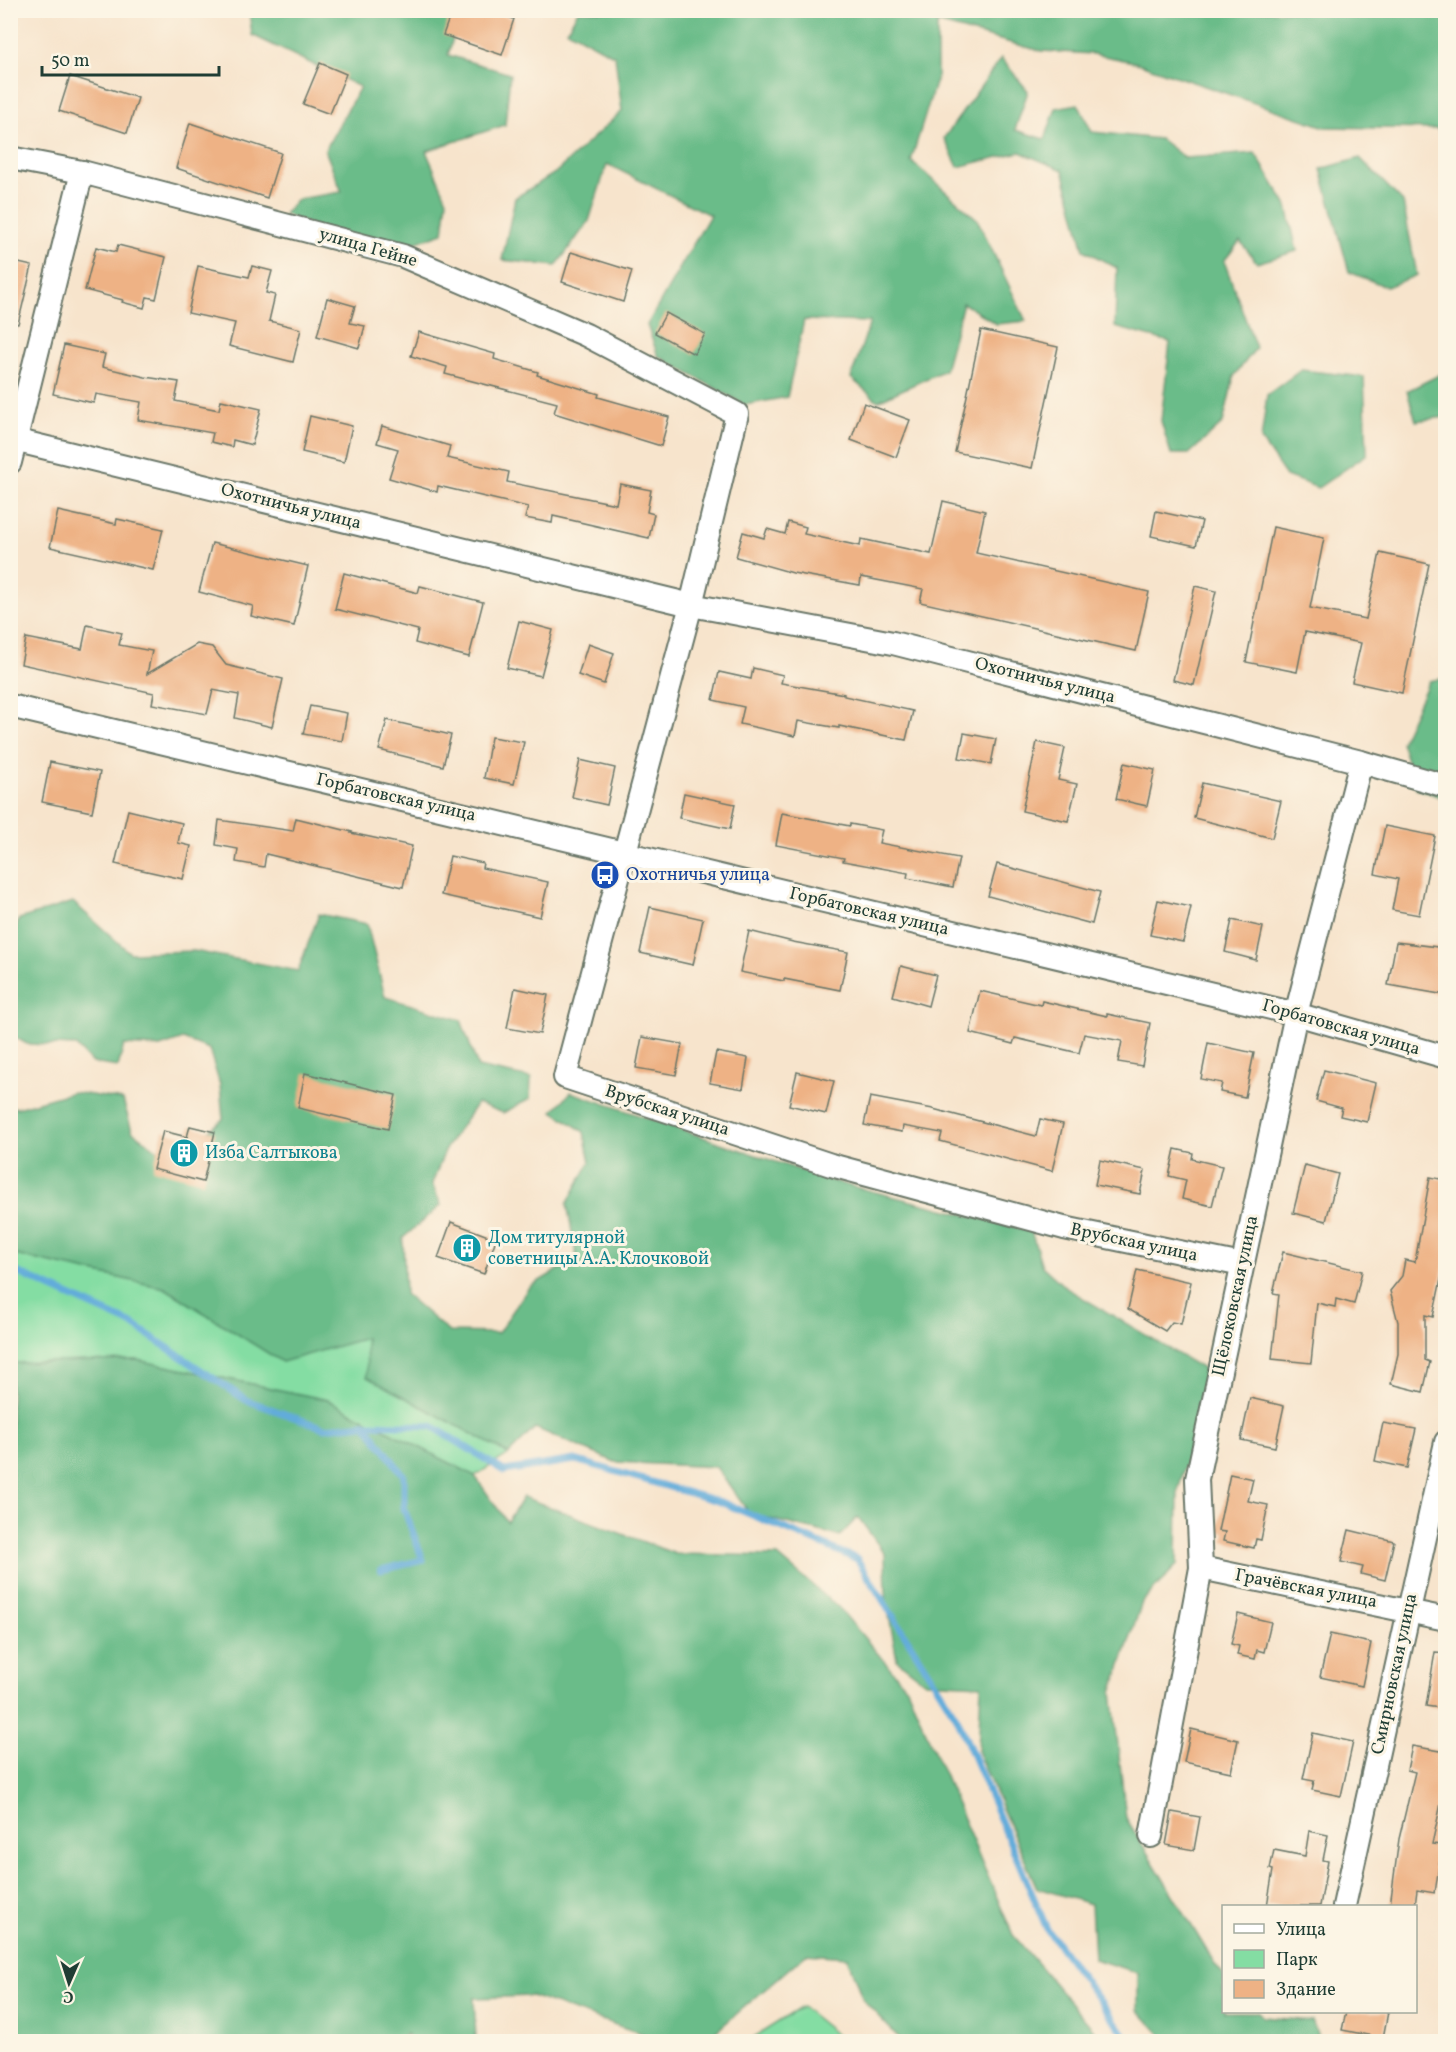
<svg xmlns="http://www.w3.org/2000/svg" width="1456" height="2052" viewBox="0 0 1456 2052" font-family="Vollkorn,serif">
	<rect width="100%" height="100%" fill="#fcf5e5"/>
	<filter id="ink" filterUnits="userSpaceOnUse"><feTurbulence type="fractalNoise" baseFrequency=".0167" numOctaves="2"/><feDisplacementMap in="SourceGraphic" scale="12" xChannelSelector="R" yChannelSelector="G"/><feConvolveMatrix kernelMatrix="1 2 1 2 8 2 1 2 1" color-interpolation-filters="sRGB"/></filter>
	<filter id="wash" filterUnits="userSpaceOnUse"><feTurbulence type="fractalNoise" baseFrequency=".008" numOctaves="4" result="noise"/><feDisplacementMap in="SourceGraphic" scale="24" xChannelSelector="R" yChannelSelector="G"/><feGaussianBlur stdDeviation="1.35" result="paint"/><feColorMatrix in="noise" values="0 0 0 0 0 0 0 0 0 0 0 0 0 0 0 0 0 1.4 0 .05"/><feComposite in="paint" operator="in"/></filter>
	<g filter="url(#wash)">
		<rect width="100%" height="100%" fill="#f7e4cc"/>
		<!-- green -->
		<g fill="#84dda3" stroke="#528d6c" stroke-width="1.5">
			<polygon points="10,1254 165,1288 282,1362 366,1337 368,1377 509,1454 475,1476 328,1400 137,1360 11,1363"/>
			<polygon points="802,2007 844,2041 748,2041"/>
		</g>
		<!-- forest -->
		<g fill="#6bbc89" stroke="#457c5e" stroke-width="1.5">
			<polygon points="249,11 461,11 448,55 510,74 505,125 426,151 447,200 443,233 383,254 284,214 298,199 342,192 325,150 360,87 252,35"/>
			<polygon points="578,11 1445,11 1445,147 1438,129 1325,127 1134,62 1094,54 1041,51 937,23 937,77 911,161 977,219 1026,321 996,324 963,303 945,370 878,401 851,378 870,322 804,320 787,397 745,405 658,356 647,325 710,215 607,164 589,221 556,266 502,260 515,198 555,173 622,111 615,56 567,30"/>
			<polygon points="1001,58 1028,91 1015,130 1045,139 1056,108 1078,104 1092,132 1160,139 1185,158 1255,153 1287,206 1297,251 1257,263 1240,241 1224,261 1256,348 1234,376 1223,423 1189,454 1171,454 1161,421 1170,342 1115,327 1117,268 1084,250 1063,170 1020,152 958,167 944,138"/>
			<polygon points="1360,158 1403,202 1417,275 1387,287 1349,272 1321,169"/>
			<polygon points="1301,370 1364,377 1367,454 1318,488 1286,476 1261,440 1267,395"/>
			<polygon points="1445,372 1445,417 1416,421 1407,391"/>
			<polygon points="1445,678 1445,799 1416,788 1401,742 1429,681"/>
			<polygon points="73,902 130,953 194,951 298,971 319,914 367,924 385,997 461,1020 478,1067 531,1078 530,1099 503,1113 477,1103 446,1148 432,1184 441,1205 403,1238 405,1294 449,1332 498,1333 529,1287 577,1259 567,1204 590,1162 584,1132 553,1111 571,1092 835,1182 1031,1231 1042,1266 1066,1288 1210,1373 1178,1491 1177,1565 1142,1602 1112,1692 1126,1818 1215,1964 1223,1974 1224,2012 1258,2012 1263,2017 1312,2021 1320,2041 1167,2041 1138,2010 1138,1973 1094,1959 1091,1904 1037,1888 978,1753 981,1685 925,1682 897,1660 886,1599 885,1554 858,1517 840,1536 750,1514 716,1467 615,1462 535,1428 509,1454 367,1377 366,1338 282,1362 165,1288 11,1254 10,1106 17,1108 73,1092 123,1100 132,1131 158,1150 192,1145 223,1119 220,1085 209,1049 183,1039 160,1047 124,1045 118,1067 92,1063 76,1046 27,1044 11,1035 11,942 19,919"/>
			<polygon points="137,1360 328,1400 475,1476 507,1522 523,1497 676,1554 778,1556 839,1608 907,1688 1013,1935 1103,2041 902,2041 863,2000 847,1957 806,1954 705,2041 663,2041 531,1996 474,1998 476,2041 412,2041 406,2034 399,2042 11,2041 11,1363"/>
		</g>
		<g fill="none" stroke-linecap="round" stroke-linejoin="round">
			<!-- stream -->
			<g stroke="#62acda" stroke-width="7">
				<polyline points="10,1269 132,1324 246,1400 324,1428 365,1424 432,1426 504,1471 575,1460 721,1502 857,1559 957,1718 1047,1929 1130,2042"/>
				<polyline points="365,1424 404,1476 404,1509 423,1560 381,1570"/>
			</g>
		</g>
		<g id="blocks">
			<!-- building -->
			<g fill="#eeb285">
				<polygon points="452,10 487,10 514,19 502,55 443,35"/>
				<polygon points="320,63 346,74 330,114 303,104"/>
				<polygon points="70,76 138,98 127,133 59,111"/>
				<polygon points="190,123 281,153 267,198 176,168"/>
				<polygon points="118,245 166,257 156,299 147,297 144,308 122,302 123,300 85,290 96,247 116,252"/>
				<polygon points="571,252 632,271 623,302 562,282"/>
				<polygon points="10,261 32,266 18,324 10,323"/>
				<polygon points="198,266 249,277 252,266 272,271 266,293 275,295 269,321 301,329 293,362 229,346 235,323 188,313"/>
				<polygon points="327,298 355,306 350,323 365,326 359,348 317,336"/>
				<polygon points="666,313 705,334 694,354 655,333"/>
				<polygon points="981,330 1058,347 1032,468 955,452"/>
				<polygon points="419,332 495,354 494,359 538,372 537,375 599,394 598,397 669,417 661,446 554,413 557,403 445,374 447,367 411,356"/>
				<polygon points="64,345 105,354 102,367 145,377 179,382 175,401 219,410 221,400 261,409 252,445 233,440 232,447 211,442 213,433 138,420 141,402 96,394 94,403 53,394"/>
				<polygon points="864,403 910,420 896,457 851,440"/>
				<polygon points="310,416 352,426 344,462 302,452"/>
				<polygon points="382,426 450,446 447,458 509,472 507,482 616,504 620,484 651,490 647,512 654,514 649,538 553,516 552,523 525,518 528,507 438,486 437,492 389,478 398,449 377,443"/>
				<polygon points="943,501 985,511 976,553 1149,592 1136,651 920,602 923,589 861,577 860,585 793,573 736,557 743,532 764,538 767,529 785,534 788,522 806,527 804,534 860,546 861,539 931,554"/>
				<polygon points="58,511 116,524 117,519 163,529 153,570 50,547"/>
				<polygon points="1156,511 1202,521 1196,546 1151,536"/>
				<polygon points="1273,527 1324,538 1310,608 1366,619 1380,553 1429,564 1402,693 1352,682 1361,643 1305,632 1297,672 1246,662"/>
				<polygon points="212,543 308,566 294,626 251,616 253,606 199,592"/>
				<polygon points="344,573 418,593 420,586 483,602 469,657 415,643 418,630 335,609"/>
				<polygon points="1195,586 1216,591 1194,685 1173,680"/>
				<polygon points="519,621 553,630 541,676 507,668"/>
				<polygon points="87,625 122,633 119,645 152,651 147,674 197,644 212,647 226,665 283,679 272,727 235,718 239,695 213,690 207,714 152,704 154,693 21,664 26,638 82,649"/>
				<polygon points="588,644 614,653 604,684 578,675"/>
				<polygon points="753,668 783,675 781,683 844,694 844,696 913,711 906,740 839,726 839,728 798,721 795,736 740,724 744,707 713,700 719,672 751,679"/>
				<polygon points="310,706 347,713 342,741 303,734"/>
				<polygon points="387,720 451,735 443,766 379,750"/>
				<polygon points="964,733 996,739 991,764 959,758"/>
				<polygon points="491,737 524,742 514,784 484,778"/>
				<polygon points="1037,742 1065,748 1058,780 1077,784 1068,821 1022,811"/>
				<polygon points="580,760 615,768 607,805 572,797"/>
				<polygon points="50,762 100,772 92,812 42,802"/>
				<polygon points="1124,763 1155,770 1147,806 1116,799"/>
				<polygon points="1202,783 1281,801 1272,838 1194,818"/>
				<polygon points="684,793 735,804 730,829 679,818"/>
				<polygon points="128,810 182,823 178,843 191,846 183,879 115,864"/>
				<polygon points="782,813 850,826 850,824 882,830 879,843 959,858 953,887 907,878 908,873 843,861 844,858 776,845"/>
				<polygon points="296,818 352,832 351,833 412,846 403,887 266,854 264,867 236,862 238,849 216,845 219,820 293,831"/>
				<polygon points="1385,826 1435,836 1419,915 1392,910 1398,879 1375,874"/>
				<polygon points="450,856 483,863 482,868 548,882 540,917 441,895"/>
				<polygon points="997,864 1100,892 1092,924 988,896"/>
				<polygon points="1158,900 1191,907 1183,942 1150,935"/>
				<polygon points="650,907 703,919 693,965 640,953"/>
				<polygon points="1232,920 1263,927 1256,960 1225,952"/>
				<polygon points="749,931 793,942 848,952 840,990 784,979 784,981 740,972"/>
				<polygon points="1396,942 1446,948 1446,995 1388,985"/>
				<polygon points="901,966 936,975 928,1006 893,996"/>
				<polygon points="515,988 548,995 540,1034 507,1028"/>
				<polygon points="980,991 1041,1005 1042,1001 1107,1016 1107,1014 1150,1023 1142,1066 1118,1062 1122,1041 1084,1034 1079,1053 1015,1038 1013,1044 970,1033"/>
				<polygon points="642,1037 682,1044 676,1075 636,1068"/>
				<polygon points="1208,1043 1254,1053 1245,1097 1220,1092 1222,1083 1201,1079"/>
				<polygon points="716,1052 748,1058 743,1089 710,1083"/>
				<polygon points="1324,1070 1376,1083 1367,1122 1340,1116 1342,1108 1316,1101"/>
				<polygon points="797,1072 834,1081 826,1114 789,1105"/>
				<polygon points="305,1073 396,1095 388,1129 298,1108"/>
				<polygon points="870,1097 933,1109 1036,1136 1040,1119 1063,1124 1052,1171 940,1141 942,1133 903,1126 902,1132 864,1125"/>
				<polygon points="190,1126 215,1132 203,1182 153,1169 163,1131 187,1137"/>
				<polygon points="1175,1149 1193,1153 1192,1159 1222,1166 1212,1206 1182,1199 1186,1180 1169,1176"/>
				<polygon points="1100,1160 1145,1170 1140,1194 1095,1185"/>
				<polygon points="1305,1165 1338,1174 1326,1221 1293,1213"/>
				<polygon points="1430,1177 1446,1180 1446,1256 1433,1317 1425,1315 1425,1360 1430,1362 1423,1392 1391,1384 1398,1354 1398,1322 1390,1291 1402,1276 1405,1260 1415,1262"/>
				<polygon points="451,1222 496,1239 484,1274 438,1258"/>
				<polygon points="1283,1252 1362,1271 1354,1304 1336,1299 1335,1307 1317,1303 1311,1363 1272,1359 1279,1294 1273,1293"/>
				<polygon points="1137,1270 1191,1282 1181,1324 1172,1322 1165,1331 1128,1309"/>
				<polygon points="1250,1398 1284,1406 1275,1447 1241,1440"/>
				<polygon points="1383,1423 1416,1429 1407,1468 1375,1461"/>
				<polygon points="1230,1474 1253,1479 1248,1501 1268,1505 1261,1540 1256,1539 1254,1548 1223,1541 1225,1532 1218,1531"/>
				<polygon points="1349,1530 1394,1541 1385,1580 1361,1574 1363,1567 1341,1562"/>
				<polygon points="1238,1614 1271,1622 1264,1652 1257,1650 1255,1659 1237,1655 1239,1646 1231,1644"/>
				<polygon points="1330,1634 1371,1643 1362,1686 1320,1677"/>
				<polygon points="1435,1652 1446,1653 1446,1709 1426,1706"/>
				<polygon points="1191,1729 1238,1740 1231,1772 1184,1762"/>
				<polygon points="1313,1733 1353,1742 1341,1796 1312,1790 1314,1781 1303,1779"/>
				<polygon points="1412,1746 1446,1752 1446,1781 1432,1844 1442,1845 1435,1893 1417,1890 1415,1906 1390,1906 1399,1839 1415,1772 1407,1770"/>
				<polygon points="1172,1812 1200,1817 1194,1850 1166,1845"/>
				<polygon points="1309,1831 1328,1835 1323,1860 1328,1861 1320,1906 1267,1906 1273,1870 1270,1869 1274,1850 1305,1856"/>
				<polygon points="1346,2012 1388,2012 1383,2038 1342,2030"/>
			</g>
		</g>
	</g>
	<g filter="url(#ink)">
		<use href="#blocks" fill-opacity="0" stroke="#6b7769" stroke-width="1.5"/>
		<g fill="none" stroke-linecap="round" stroke-linejoin="round">
			<!-- minor casing -->
			<g stroke="#6b7769" stroke-width="26">
				<g id="minor">
					<polyline points="10,158 82,172 403,256 586,335 737,414 691,605 565,1077 831,1165 1064,1228 1242,1265"/>
					<polyline points="10,439 691,605 893,643 1361,762 1446,786"/>
					<polyline points="10,462 82,172"/>
					<polyline points="10,706 1296,1014 1446,1057"/>
					<polyline points="1201,1568 1446,1619"/>
					<polyline points="1151,1836 1201,1568 1197,1479 1296,1014 1361,762"/>
					<polyline points="1344,1906 1446,1442"/>
				</g>
			</g>
			<!-- minor -->
			<use href="#minor" stroke="#fff" stroke-width="22"/>
		</g>
	</g>
	<!-- icons -->
	<defs>
		<g id="bus-disc" transform="scale(1.5)"><circle r="9.5" fill="#1a4fb4" stroke="#fcf5e5"/><path d="M-5-6H5V4H4V6H2V4H-2V6H-4V4H-5ZM-3.5-4V0h7V-4ZM-3.5 1.2v1.5H-2V1.2ZM2 1.2v1.5H3.5V1.2Z" fill="#fff"/></g>
		<g id="building-disc" transform="scale(1.5)"><circle r="9.5" fill="#0f9aa8" stroke="#fcf5e5"/><path d="M-4-6H4V6H1V3H-1V6H-4ZM-2.5-4.3h1.7v1.8h-1.7ZM.8-4.3h1.7v1.8H.8ZM-2.5-1h1.7V.8h-1.7ZM.8-1h1.7V.8H.8Z" fill="#fff"/></g>
	</defs>
	<g fill-rule="evenodd">
		<use href="#bus-disc" x="605" y="875"/>
		<use href="#building-disc" x="184" y="1153"/>
		<use href="#building-disc" x="467" y="1248"/>
	</g>
	<g text-anchor="middle" dominant-baseline="central" stroke-width="6" stroke-linejoin="round" paint-order="stroke">
		<!-- street labels -->
		<g font-size="18" fill="#1f3d34" stroke="#fcf5e5">
			<text transform="translate(368 248) rotate(16)">улица Гейне</text>
			<text transform="translate(291 507) rotate(14)">Охотничья улица</text>
			<text transform="translate(1045 681) rotate(14)">Охотничья улица</text>
			<text transform="translate(396 798) rotate(13)">Горбатовская улица</text>
			<text transform="translate(869 912) rotate(13)">Горбатовская улица</text>
			<text transform="translate(1341 1028) rotate(16)">Горбатовская улица</text>
			<text transform="translate(667 1111) rotate(18)">Врубская улица</text>
			<text transform="translate(1134 1243) rotate(12)">Врубская улица</text>
			<text transform="translate(1236 1296) rotate(-78)">Щёлоковская улица</text>
			<text transform="translate(1306 1589) rotate(11)">Грачёвская улица</text>
			<text transform="translate(1395 1674) rotate(-78)">Смирновская улица</text>
		</g>
		<!-- transit labels -->
		<g font-size="18" fill="#164399" stroke="#fcf5e5" text-anchor="start">
			<text x="626" y="875">Охотничья улица</text>
		</g>
		<!-- culture labels -->
		<g font-size="18" fill="#0d838f" stroke="#fcf5e5" text-anchor="start">
			<text x="205" y="1153">Изба Салтыкова</text>
			<text x="488" y="1238">Дом титулярной<tspan x="488" dy="21">советницы А.А. Клочковой</tspan></text>
		</g>
	</g>
	<!-- margin -->
	<rect width="1456" height="2052" fill="none" stroke="#fcf5e5" stroke-width="36"/>
	<!-- legend -->
	<rect x="1222" y="1905" width="195" height="108" fill="#fcf5e5" stroke="#a4ab9e" stroke-width="1.5"/>
	<rect x="1234" y="1924" width="30" height="9" fill="#ffffff" stroke="#a4ab9e" stroke-width="1.5"/>
	<text x="1276" y="1935" font-size="18" fill="#1f3d34">Улица</text>
	<rect x="1234" y="1950" width="30" height="18" fill="#84dda3" stroke="#a4ab9e" stroke-width="1.5"/>
	<text x="1276" y="1965" font-size="18" fill="#1f3d34">Парк</text>
	<rect x="1234" y="1980" width="30" height="18" fill="#eeb285" stroke="#a4ab9e" stroke-width="1.5"/>
	<text x="1276" y="1995" font-size="18" fill="#1f3d34">Здание</text>
	<!-- north arrow -->
	<g transform="translate(69 1983) rotate(183)" stroke="#fcf5e5" stroke-width="4.5" paint-order="stroke">
	<path d="M0-4.5L10 22L0 15L-10 22Z" fill="#1f3d34"/>
	<text y="-9" font-size="16" font-weight="bold" text-anchor="middle" fill="#1f3d34">С</text>
	</g>
	<!-- scale -->
	<path d="M42 66v9h177v-9" fill="none" stroke="#1f3d34" stroke-width="3"/>
	<text x="51" y="66" font-size="18" fill="#1f3d34" stroke="#fcf5e5" stroke-width="4.5" paint-order="stroke">50 m</text>
</svg>
